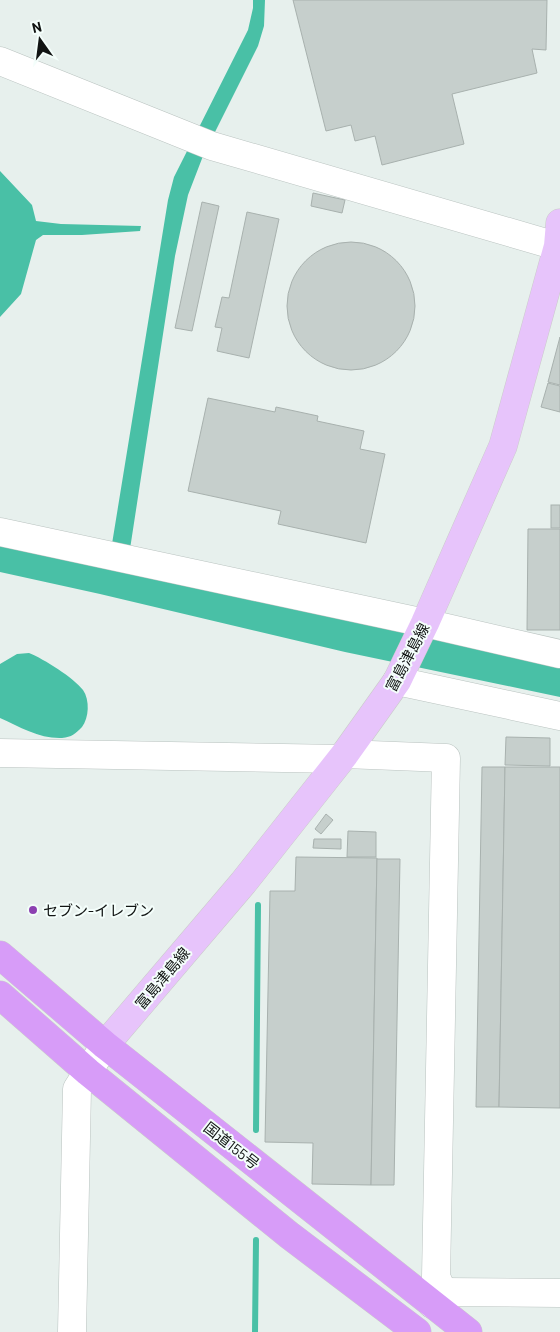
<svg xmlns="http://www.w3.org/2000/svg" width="560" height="1332" viewBox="0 0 560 1332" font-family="Barlow,'Noto Sans JP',sans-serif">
	<rect width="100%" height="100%" fill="#e7f0ed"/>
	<!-- water -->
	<g fill="#49c0a6">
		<polygon points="253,0 265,0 264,26 258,46 203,156 188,195 175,256 130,549 560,664 560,697 345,652 100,594 0,572 0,545 111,550 168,200 174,177 248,30 253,8"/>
		<polygon points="0,171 32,205 36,221 61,224 141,226 140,231 82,235 43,235 36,240 21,294 0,317"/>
		<path d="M29,653C44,659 74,678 83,690C90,700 89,718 82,727C75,734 72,737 62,738C40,739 20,727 0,718V664L17,654Z"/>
	</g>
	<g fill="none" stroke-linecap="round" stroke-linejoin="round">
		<!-- stream -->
		<g stroke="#49c0a6" stroke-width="6">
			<polyline points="256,1130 258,905"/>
			<polyline points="255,1332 256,1240"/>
		</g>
	</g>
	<!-- building -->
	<g fill="#c6cfcc" stroke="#a8b1ae">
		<polygon points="293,0 547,0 546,50 532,49 537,73 452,94 464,144 382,165 375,136 355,141 351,125 326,131"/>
		<polygon points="313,193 345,200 342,213 311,206"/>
		<polygon points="202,202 219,206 192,331 175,328"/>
		<polygon points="247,212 279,219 249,358 217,351 222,328 215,327 222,297 229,298"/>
		<circle cx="351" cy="306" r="64"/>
		<polygon points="560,337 560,385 548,382"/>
		<polygon points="548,383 560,386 560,412 541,407"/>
		<polygon points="208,398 275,412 276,407 318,416 317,421 364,431 360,449 385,454 366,543 278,524 281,511 188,491"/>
		<rect x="551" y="505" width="9" height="23"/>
		<polygon points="528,529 560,529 560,630 527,630"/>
		<polygon points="506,737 550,738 550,766 505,765"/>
		<polygon points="482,767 505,767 499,1107 476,1107"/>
		<polygon points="505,767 560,767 560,1108 499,1107"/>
		<polygon points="326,814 333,820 321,834 315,829"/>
		<polygon points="348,831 376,832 376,857 347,857"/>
		<polygon points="314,839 341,839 341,849 313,848"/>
		<polygon points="296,857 377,858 371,1185 312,1184 313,1143 265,1142 270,891 295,891"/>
		<polygon points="377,859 400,859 394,1185 371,1185"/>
	</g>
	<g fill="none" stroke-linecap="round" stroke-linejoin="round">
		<!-- minor casing -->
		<g stroke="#bac3c0" stroke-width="29">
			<g id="minor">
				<polyline points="0,61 212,146 560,247"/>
				<polyline points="0,532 425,623 560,654"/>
				<polyline points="397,681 560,716"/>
				<polyline points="0,753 341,759"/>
				<polyline points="345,754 446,758 436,1277 443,1292"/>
				<polyline points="432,1304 443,1292 560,1293"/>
				<polyline points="72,1332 77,1089 105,1045"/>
			</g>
		</g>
		<!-- major casing -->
		<g stroke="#cbcbcb" stroke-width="29">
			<polyline id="major" points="105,1045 243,883 345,754 397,681 425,623 503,446 558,246 560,223"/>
		</g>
		<!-- highway casing -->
		<g stroke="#cbcbcb" stroke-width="29">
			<g id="highway">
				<polyline points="0,955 105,1045 468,1332"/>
				<polyline points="0,995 88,1072 289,1235 417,1332"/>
			</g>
		</g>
		<!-- minor -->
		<use href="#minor" stroke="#fff" stroke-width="28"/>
		<!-- major -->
		<use href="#major" stroke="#e7c4fb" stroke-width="28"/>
		<!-- highway -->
		<use href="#highway" stroke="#d79cf8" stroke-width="28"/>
	</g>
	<!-- markers -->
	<circle fill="#8c40b1" stroke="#f4fefb" stroke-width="2" cx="33" cy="910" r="5"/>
	<g text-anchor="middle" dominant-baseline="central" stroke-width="4" stroke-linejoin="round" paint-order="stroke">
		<!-- street labels -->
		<g font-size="15" fill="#111413" stroke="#f4fefb">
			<text transform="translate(407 657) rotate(-62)">富島津島線</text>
			<text transform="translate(162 978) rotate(-50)">富島津島線</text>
			<text transform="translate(232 1145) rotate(38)">国道155号</text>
		</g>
		<!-- poi labels -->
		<g font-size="15" fill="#111413" stroke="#f4fefb" text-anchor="start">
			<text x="43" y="910">セブン-イレブン</text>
		</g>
	</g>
	<!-- north arrow -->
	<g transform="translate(40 40) rotate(346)" stroke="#f4fefb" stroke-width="4" paint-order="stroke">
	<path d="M0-4L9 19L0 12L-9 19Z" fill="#111413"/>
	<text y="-8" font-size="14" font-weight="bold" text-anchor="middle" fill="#111413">N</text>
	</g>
</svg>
